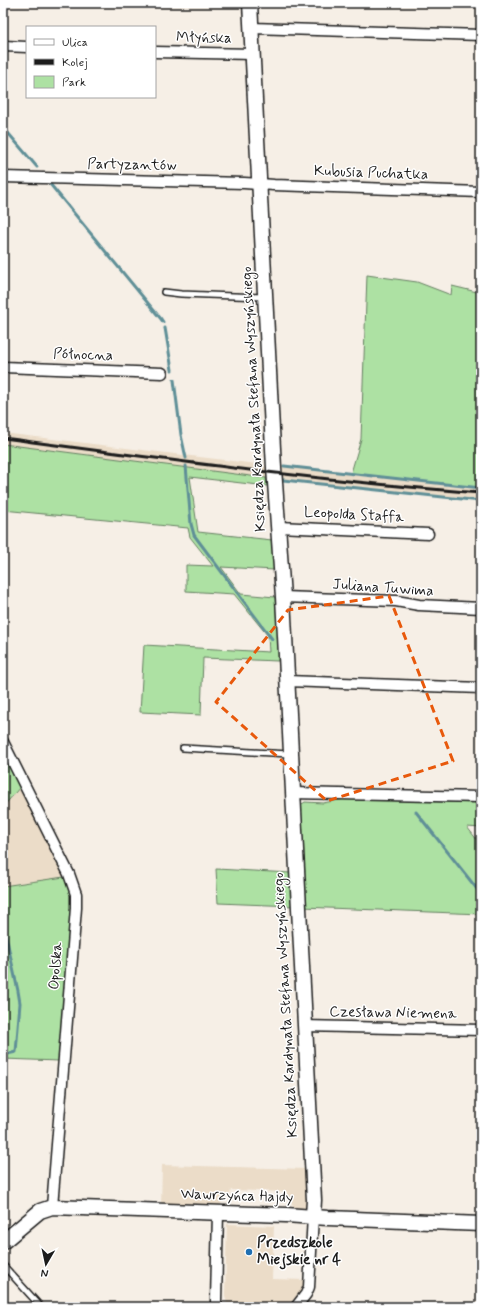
<svg xmlns="http://www.w3.org/2000/svg" width="484" height="1310" viewBox="0 0 484 1310" font-family="Mynerve,sans-serif">
	<rect width="100%" height="100%" fill="#f6efe6"/>
	<filter id="ink" filterUnits="userSpaceOnUse"><feTurbulence type="fractalNoise" baseFrequency=".025" numOctaves="2"/><feDisplacementMap in="SourceGraphic" scale="8" xChannelSelector="R" yChannelSelector="G"/><feConvolveMatrix kernelMatrix="1 2 1 2 8 2 1 2 1" color-interpolation-filters="sRGB"/></filter>
	<g filter="url(#ink)">
		<!-- built -->
		<g fill="#ebdcc8">
			<polygon points="3,433 265,465 481,488 481,501 283,480 3,444"/>
			<polygon points="20,787 64,877 3,887 3,807"/>
			<polygon points="162,1165 308,1169 308,1208 305,1211 295,1211 291,1201 287,1200 287,1192 231,1190 229,1198 224,1198 219,1208 161,1207"/>
			<polygon points="227,1224 274,1226 272,1279 305,1280 304,1291 289,1307 228,1307 225,1296"/>
		</g>
		<!-- green -->
		<g fill="#ade1a3" stroke="#647e60">
			<polygon points="367,275 417,282 451,295 452,286 481,293 481,488 351,473 361,439"/>
			<polygon points="3,444 266,478 267,486 190,477 198,532 272,540 274,570 221,567 241,594 275,597 279,650 278,661 203,658 201,715 140,712 144,645 269,652 268,636 234,594 186,591 186,565 213,566 190,537 188,528 3,510"/>
			<polygon points="3,752 20,787 3,807"/>
			<polygon points="345,799 481,803 481,828 467,827 481,845 481,914 302,907 299,806 305,802 323,803"/>
			<polygon points="216,869 291,873 294,906 218,903"/>
			<polygon points="64,877 72,896 72,908 59,1061 3,1059 3,886"/>
		</g>
		<g fill="none" stroke-linecap="round" stroke-linejoin="round">
			<!-- stream -->
			<g stroke="#5f8f97" stroke-width="3">
				<polyline points="3,127 37,167"/>
				<polyline points="50,184 161,319 163,322"/>
				<polyline points="165,328 172,370"/>
				<polyline points="174,380 181,435 186,458"/>
				<polyline points="186,466 191,524 194,535 272,639"/>
				<polyline points="284,466 481,488"/>
				<polyline points="283,480 481,501"/>
				<polyline points="416,812 481,894"/>
				<polyline points="3,922 18,991 20,1003 16,1052 3,1055"/>
			</g>
			<!-- lane casing -->
			<g stroke="#1c1c1c" stroke-width="8">
				<g id="lane">
					<polyline points="164,292 181,294 264,297"/>
					<polyline points="183,748 289,754"/>
					<polyline points="3,1265 41,1307"/>
				</g>
			</g>
			<!-- street casing -->
			<g stroke="#1c1c1c" stroke-width="13">
				<g id="street">
					<polyline points="251,28 481,35"/>
					<polyline points="3,46 27,47"/>
					<polyline points="155,52 253,54"/>
					<polyline points="3,177 244,183 274,185 481,192"/>
					<polyline points="3,367 162,373"/>
					<polyline points="279,527 428,534"/>
					<polyline points="283,597 396,601 419,605 481,608"/>
					<polyline points="287,681 481,688"/>
					<polyline points="3,742 69,874 76,894 76,908 52,1207"/>
					<polyline points="292,793 481,797"/>
					<polyline points="304,1026 481,1030"/>
					<polyline points="217,1307 216,1301 218,1212"/>
					<polyline points="296,1307 306,1294 309,1287 313,1216"/>
				</g>
			</g>
			<!-- secondary casing -->
			<g stroke="#1c1c1c" stroke-width="17">
				<g id="secondary">
					<polyline points="250,3 274,468 283,597 314,1200 313,1216"/>
					<polyline points="3,1242 40,1211 52,1207 286,1215 328,1218 481,1224"/>
				</g>
			</g>
			<!-- lane -->
			<use href="#lane" stroke="#fff" stroke-width="5"/>
			<!-- street -->
			<use href="#street" stroke="#fff" stroke-width="10"/>
			<!-- secondary -->
			<use href="#secondary" stroke="#fff" stroke-width="14"/>
			<!-- rail -->
			<path stroke="#1c1c1c" stroke-width="3" d="M3,438C162,459 321,481 481,493"/>
		</g>
	</g>
	<!-- marked area -->
	<path fill="none" stroke="#e8590c" stroke-width="3" stroke-dasharray="8 5" stroke-linejoin="round" d="M389,596L453,761L327,801L216,702L288,610Z"/>
	<!-- markers -->
	<circle fill="#1f6fb2" stroke="#fff" stroke-width="1.5" cx="249" cy="1252" r="4"/>
	<g text-anchor="middle" dominant-baseline="central" stroke-width="3" stroke-linejoin="round" paint-order="stroke">
		<!-- street labels -->
		<g font-size="15" fill="#1c1c1c" stroke="#fff">
			<text transform="translate(204 38) rotate(1)">Młyńska</text>
			<text transform="translate(132 165) rotate(1)">Partyzantów</text>
			<text transform="translate(371 173) rotate(2)">Kubusia Puchatka</text>
			<text transform="translate(83 355) rotate(2)">Północna</text>
			<text transform="translate(254 399) rotate(-93)">Księdza Kardynała Stefana Wyszyńskiego</text>
			<text transform="translate(354 515) rotate(3)">Leopolda Staffa</text>
			<text transform="translate(383 588) rotate(4)">Juliana Tuwima</text>
			<text transform="translate(56 966) rotate(-86)">Opolska</text>
			<text transform="translate(286 1005) rotate(-93)">Księdza Kardynała Stefana Wyszyńskiego</text>
			<text transform="translate(393 1013) rotate(1)">Czesława Niemena</text>
			<text transform="translate(237 1196) rotate(2)">Wawrzyńca Hajdy</text>
		</g>
		<!-- poi labels -->
		<g font-size="15" font-weight="bold" fill="#1c1c1c" stroke="#fff" text-anchor="start">
			<text x="257" y="1243">Przedszkole<tspan x="257" dy="17">Miejskie nr 4</tspan></text>
		</g>
	</g>
	<!-- margin -->
	<rect width="484" height="1310" fill="none" stroke="#fff" stroke-width="16"/>
	<rect x="8" y="8" width="468" height="1294" fill="none" stroke="#1c1c1c" stroke-width="1.5" filter="url(#ink)"/>
	<!-- legend -->
	<rect x="26" y="26" width="130" height="72" fill="#ffffff" stroke="#a4a4a4"/>
	<rect x="34" y="39" width="20" height="6" fill="#ffffff" stroke="#a4a4a4"/>
	<text x="62" y="46" font-size="12" fill="#1c1c1c">Ulica</text>
	<rect x="34" y="59" width="20" height="6" fill="#1c1c1c" stroke="#a4a4a4"/>
	<text x="62" y="66" font-size="12" fill="#1c1c1c">Kolej</text>
	<rect x="34" y="76" width="20" height="12" fill="#ade1a3" stroke="#a4a4a4"/>
	<text x="62" y="86" font-size="12" fill="#1c1c1c">Park</text>
	<!-- north arrow -->
	<g transform="translate(46 1264) rotate(189)" stroke="#ffffff" stroke-width="3" paint-order="stroke">
	<path d="M0-3L7 15L0 10L-7 15Z" fill="#1c1c1c"/>
	<text y="-6" font-size="11" font-weight="bold" text-anchor="middle" fill="#1c1c1c">N</text>
	</g>
</svg>
